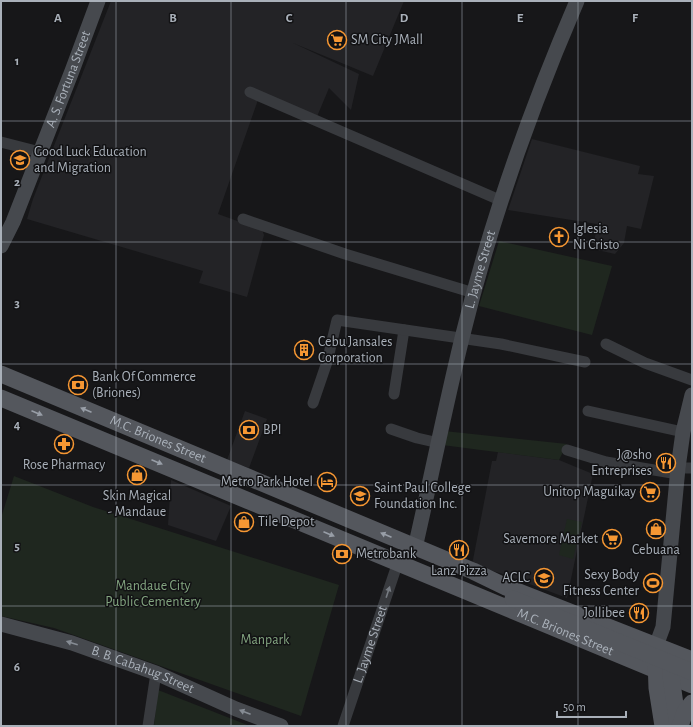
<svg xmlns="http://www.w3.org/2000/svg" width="693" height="727" viewBox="0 0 693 727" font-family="'Alegreya Sans',sans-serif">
	<rect width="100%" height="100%" fill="#171719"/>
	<!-- built -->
	<g fill="#232326">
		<polygon points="111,1 404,1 373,76 293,43 359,74 351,110 329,88 316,119 260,94 218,214 262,230 264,235 247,297 199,283 203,271 27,219 33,199"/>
		<polygon points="532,139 640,166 638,174 654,176 641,229 627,226 624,243 615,254 593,249 597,224 508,210"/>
		<polygon points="245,411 267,419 249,468 227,460"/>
		<polygon points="498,452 559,460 593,474 567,598 503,574 472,565 492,461 496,461"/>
		<polygon points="171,480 231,506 216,541 168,525"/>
	</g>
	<!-- green -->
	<g fill="#1f271f">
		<polygon points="499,241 612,266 592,335 479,306"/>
		<polygon points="444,431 567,444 559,460 442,445"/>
		<polygon points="14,476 93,507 339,585 301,716 54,628 1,616 1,518"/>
		<polygon points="567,519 582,522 573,559 559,555"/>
		<polygon points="158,690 250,726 154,726"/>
	</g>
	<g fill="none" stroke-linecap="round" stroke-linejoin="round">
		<!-- street -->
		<g stroke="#383a3e" stroke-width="11">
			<polyline points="250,92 502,201"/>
			<polyline points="1,142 40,152"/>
			<polyline points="243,219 345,254 474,293"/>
			<polyline points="606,344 645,363 692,380"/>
			<polyline points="394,394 404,330"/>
			<polyline points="313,403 327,362 337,320 501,344 585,362"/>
			<polyline points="588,411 683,432"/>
			<polyline points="391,429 417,438 439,443"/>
			<polyline points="567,450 606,462 678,474"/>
			<polyline points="678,468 692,468"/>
			<polyline points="148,726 156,673"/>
			<path id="s1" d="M343,726L398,562"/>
		</g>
		<!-- secondary -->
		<g stroke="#46494e" stroke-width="15">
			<path id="s2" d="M1,246L13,222L72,71L98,1"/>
			<path id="s3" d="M415,548C431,478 445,408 462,338C490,223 530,110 577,1"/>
			<path id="s4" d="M1,624L72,643L156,673L236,709L281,726"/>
			<polyline points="656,646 663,627 678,468 683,432 692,395"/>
		</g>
		<!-- primary -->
		<g stroke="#54575d" stroke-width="17">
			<path id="s5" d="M1,374L473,571L506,587L692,660"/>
			<path id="s6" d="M1,398L692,685"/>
			<polyline points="656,660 657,688 663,726"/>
			<polyline points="671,666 671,676 678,726"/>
			<polyline points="680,726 685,712 692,703"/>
		</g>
		<!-- primary-bridge -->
		<polyline stroke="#54575d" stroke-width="17" points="513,599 692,672"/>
	</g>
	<!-- one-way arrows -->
	<defs><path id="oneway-solid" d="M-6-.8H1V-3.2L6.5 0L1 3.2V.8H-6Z"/></defs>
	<g fill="#989ea7">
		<use href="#oneway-solid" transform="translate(86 410) rotate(-157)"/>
		<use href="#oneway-solid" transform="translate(37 413) rotate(23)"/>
		<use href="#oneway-solid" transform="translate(157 462) rotate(23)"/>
		<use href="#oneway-solid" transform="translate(329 534) rotate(23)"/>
		<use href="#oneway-solid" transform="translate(386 535) rotate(-157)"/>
	</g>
	<use fill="#767b82" href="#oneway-solid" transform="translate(388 592) rotate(-72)"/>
	<g fill="#868c94">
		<use href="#oneway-solid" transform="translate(72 643) rotate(-163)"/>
		<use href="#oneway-solid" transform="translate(245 712) rotate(-159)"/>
	</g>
	<!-- grid -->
	<path fill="none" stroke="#a9b0b9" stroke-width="1" stroke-opacity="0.55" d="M116,1V726M231,1V726M346,1V726M462,1V726M578,1V726M1,121H692M1,242H692M1,364H692M1,485H692M1,606H692"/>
	<!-- icons -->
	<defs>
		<g id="supermarket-ring" transform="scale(1)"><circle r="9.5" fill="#121214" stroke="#f69733" stroke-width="1.5"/><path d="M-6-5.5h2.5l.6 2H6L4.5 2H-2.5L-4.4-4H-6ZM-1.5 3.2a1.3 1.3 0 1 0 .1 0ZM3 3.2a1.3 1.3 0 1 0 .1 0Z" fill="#f69733"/></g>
		<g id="school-ring" transform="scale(1)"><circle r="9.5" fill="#121214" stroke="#f69733" stroke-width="1.5"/><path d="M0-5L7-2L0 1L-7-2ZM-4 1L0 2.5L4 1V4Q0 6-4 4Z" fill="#f69733"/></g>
		<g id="church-ring" transform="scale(1)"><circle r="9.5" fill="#121214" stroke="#f69733" stroke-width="1.5"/><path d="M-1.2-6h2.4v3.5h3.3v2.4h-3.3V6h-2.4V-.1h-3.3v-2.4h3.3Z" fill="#f69733"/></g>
		<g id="building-ring" transform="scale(1)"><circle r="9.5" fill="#121214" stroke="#f69733" stroke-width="1.5"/><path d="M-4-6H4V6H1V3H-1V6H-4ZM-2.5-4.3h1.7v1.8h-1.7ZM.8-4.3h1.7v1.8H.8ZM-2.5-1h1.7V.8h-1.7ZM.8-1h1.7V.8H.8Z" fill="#f69733"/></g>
		<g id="bank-ring" transform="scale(1)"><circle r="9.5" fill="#121214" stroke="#f69733" stroke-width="1.5"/><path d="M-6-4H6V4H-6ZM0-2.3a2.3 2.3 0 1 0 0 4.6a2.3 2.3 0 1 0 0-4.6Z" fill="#f69733"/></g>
		<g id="pharmacy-ring" transform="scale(1)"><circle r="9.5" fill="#121214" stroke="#f69733" stroke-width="1.5"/><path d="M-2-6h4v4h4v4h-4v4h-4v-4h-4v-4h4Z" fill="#f69733"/></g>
		<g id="restaurant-ring" transform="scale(1)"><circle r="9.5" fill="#121214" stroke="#f69733" stroke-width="1.5"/><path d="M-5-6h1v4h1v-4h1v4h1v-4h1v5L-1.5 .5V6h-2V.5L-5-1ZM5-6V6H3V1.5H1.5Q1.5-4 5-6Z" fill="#f69733"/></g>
		<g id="shop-ring" transform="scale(1)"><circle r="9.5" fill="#121214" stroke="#f69733" stroke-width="1.5"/><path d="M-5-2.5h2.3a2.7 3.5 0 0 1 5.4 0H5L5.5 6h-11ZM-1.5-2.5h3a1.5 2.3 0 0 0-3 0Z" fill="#f69733"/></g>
		<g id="hotel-ring" transform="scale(1)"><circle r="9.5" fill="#121214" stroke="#f69733" stroke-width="1.5"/><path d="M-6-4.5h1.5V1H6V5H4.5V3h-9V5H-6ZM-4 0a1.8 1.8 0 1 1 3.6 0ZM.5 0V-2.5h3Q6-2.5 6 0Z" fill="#f69733"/></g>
		<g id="university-ring" transform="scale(1)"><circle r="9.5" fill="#121214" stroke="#f69733" stroke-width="1.5"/><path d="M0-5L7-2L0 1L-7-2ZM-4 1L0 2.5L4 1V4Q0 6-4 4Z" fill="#f69733"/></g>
		<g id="stadium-ring" transform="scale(1)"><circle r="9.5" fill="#121214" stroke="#f69733" stroke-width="1.5"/><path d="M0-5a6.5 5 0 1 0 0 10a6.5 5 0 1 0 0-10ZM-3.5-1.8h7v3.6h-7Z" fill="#f69733"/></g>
	</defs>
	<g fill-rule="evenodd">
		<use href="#supermarket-ring" x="337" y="40"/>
		<use href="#school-ring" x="20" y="160"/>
		<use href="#church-ring" x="559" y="237"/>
		<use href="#building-ring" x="304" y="350"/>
		<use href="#bank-ring" x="78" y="385"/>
		<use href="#bank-ring" x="249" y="430"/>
		<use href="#pharmacy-ring" x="64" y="444"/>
		<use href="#restaurant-ring" x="666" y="463"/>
		<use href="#shop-ring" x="137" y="475"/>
		<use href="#hotel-ring" x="327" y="482"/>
		<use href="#supermarket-ring" x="650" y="492"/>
		<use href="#university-ring" x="360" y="496"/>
		<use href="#shop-ring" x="244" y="522"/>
		<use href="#shop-ring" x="656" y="529"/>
		<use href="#supermarket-ring" x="612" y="539"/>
		<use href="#restaurant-ring" x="459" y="550"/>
		<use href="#bank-ring" x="342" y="554"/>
		<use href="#school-ring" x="544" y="578"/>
		<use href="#stadium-ring" x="653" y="583"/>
		<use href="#restaurant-ring" x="639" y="613"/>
	</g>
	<g text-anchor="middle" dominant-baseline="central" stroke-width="3" stroke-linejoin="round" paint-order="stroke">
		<!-- poi labels -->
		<g font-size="14" fill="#a9b0b9" stroke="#121214" text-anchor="start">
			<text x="351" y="40">SM City JMall</text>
			<text x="34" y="152">Good Luck Education<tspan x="34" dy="16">and Migration</tspan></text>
			<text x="573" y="229">Iglesia<tspan x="573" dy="16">Ni Cristo</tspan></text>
			<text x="318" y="342">Cebu Jansales<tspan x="318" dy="16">Corporation</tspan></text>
			<text x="92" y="377">Bank Of Commerce<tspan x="92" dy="16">(Briones)</tspan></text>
			<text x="263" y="430">BPI</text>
			<text x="652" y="455" text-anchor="end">J@sho<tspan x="652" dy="16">Entreprises</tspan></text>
			<text x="64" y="465" text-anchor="middle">Rose Pharmacy</text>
			<text x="313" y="482" text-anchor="end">Metro Park Hotel</text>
			<text x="374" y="488">Saint Paul College<tspan x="374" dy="16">Foundation Inc.</tspan></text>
			<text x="636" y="492" text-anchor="end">Unitop Maguikay</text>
			<text x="137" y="496" text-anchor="middle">Skin Magical<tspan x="137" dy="16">- Mandaue</tspan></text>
			<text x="258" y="522">Tile Depot</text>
			<text x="598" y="539" text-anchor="end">Savemore Market</text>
			<text x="656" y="550" text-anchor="middle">Cebuana</text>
			<text x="356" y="554">Metrobank</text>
			<text x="459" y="571" text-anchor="middle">Lanz Pizza</text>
			<text x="639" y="575" text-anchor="end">Sexy Body<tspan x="639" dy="16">Fitness Center</tspan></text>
			<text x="530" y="578" text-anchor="end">ACLC</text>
			<text x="625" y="613" text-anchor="end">Jollibee</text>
		</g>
		<!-- street labels -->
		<g font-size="14" fill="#a9b0b9" stroke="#121214">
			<text stroke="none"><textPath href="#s2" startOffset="180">A. S. Fortuna Street</textPath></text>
			<text stroke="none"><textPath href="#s3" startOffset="286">L. Jayme Street</textPath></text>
			<text stroke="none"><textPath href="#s5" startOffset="170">M.C. Briones Street</textPath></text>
			<text stroke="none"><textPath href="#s6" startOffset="611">M.C. Briones Street</textPath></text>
			<text stroke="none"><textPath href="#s1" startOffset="86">L. Jayme Street</textPath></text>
			<text stroke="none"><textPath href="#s4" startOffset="149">B. B. Cabahug Street</textPath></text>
		</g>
		<!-- park labels -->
		<g font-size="14" fill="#83a580" stroke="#121214">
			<text x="153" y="586">Mandaue City<tspan x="153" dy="16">Public Cementery</tspan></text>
			<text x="265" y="640">Manpark</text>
		</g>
	</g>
	<g font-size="13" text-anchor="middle" font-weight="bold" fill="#a9b0b9" stroke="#121214" stroke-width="3" stroke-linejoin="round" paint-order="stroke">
		<text x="58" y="22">A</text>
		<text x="173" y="22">B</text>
		<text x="289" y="22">C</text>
		<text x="404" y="22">D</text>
		<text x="520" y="22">E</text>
		<text x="635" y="22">F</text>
		<text x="17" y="65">1</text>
		<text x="17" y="186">2</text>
		<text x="17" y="307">3</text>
		<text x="17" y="429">4</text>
		<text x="17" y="550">5</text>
		<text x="17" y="671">6</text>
	</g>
	<!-- border -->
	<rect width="693" height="727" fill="none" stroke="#a9b0b9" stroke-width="4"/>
	<!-- scale -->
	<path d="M557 711v6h69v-6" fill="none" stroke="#a9b0b9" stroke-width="2"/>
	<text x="563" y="711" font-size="12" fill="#a9b0b9" stroke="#121214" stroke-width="3" paint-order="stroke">50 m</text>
</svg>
